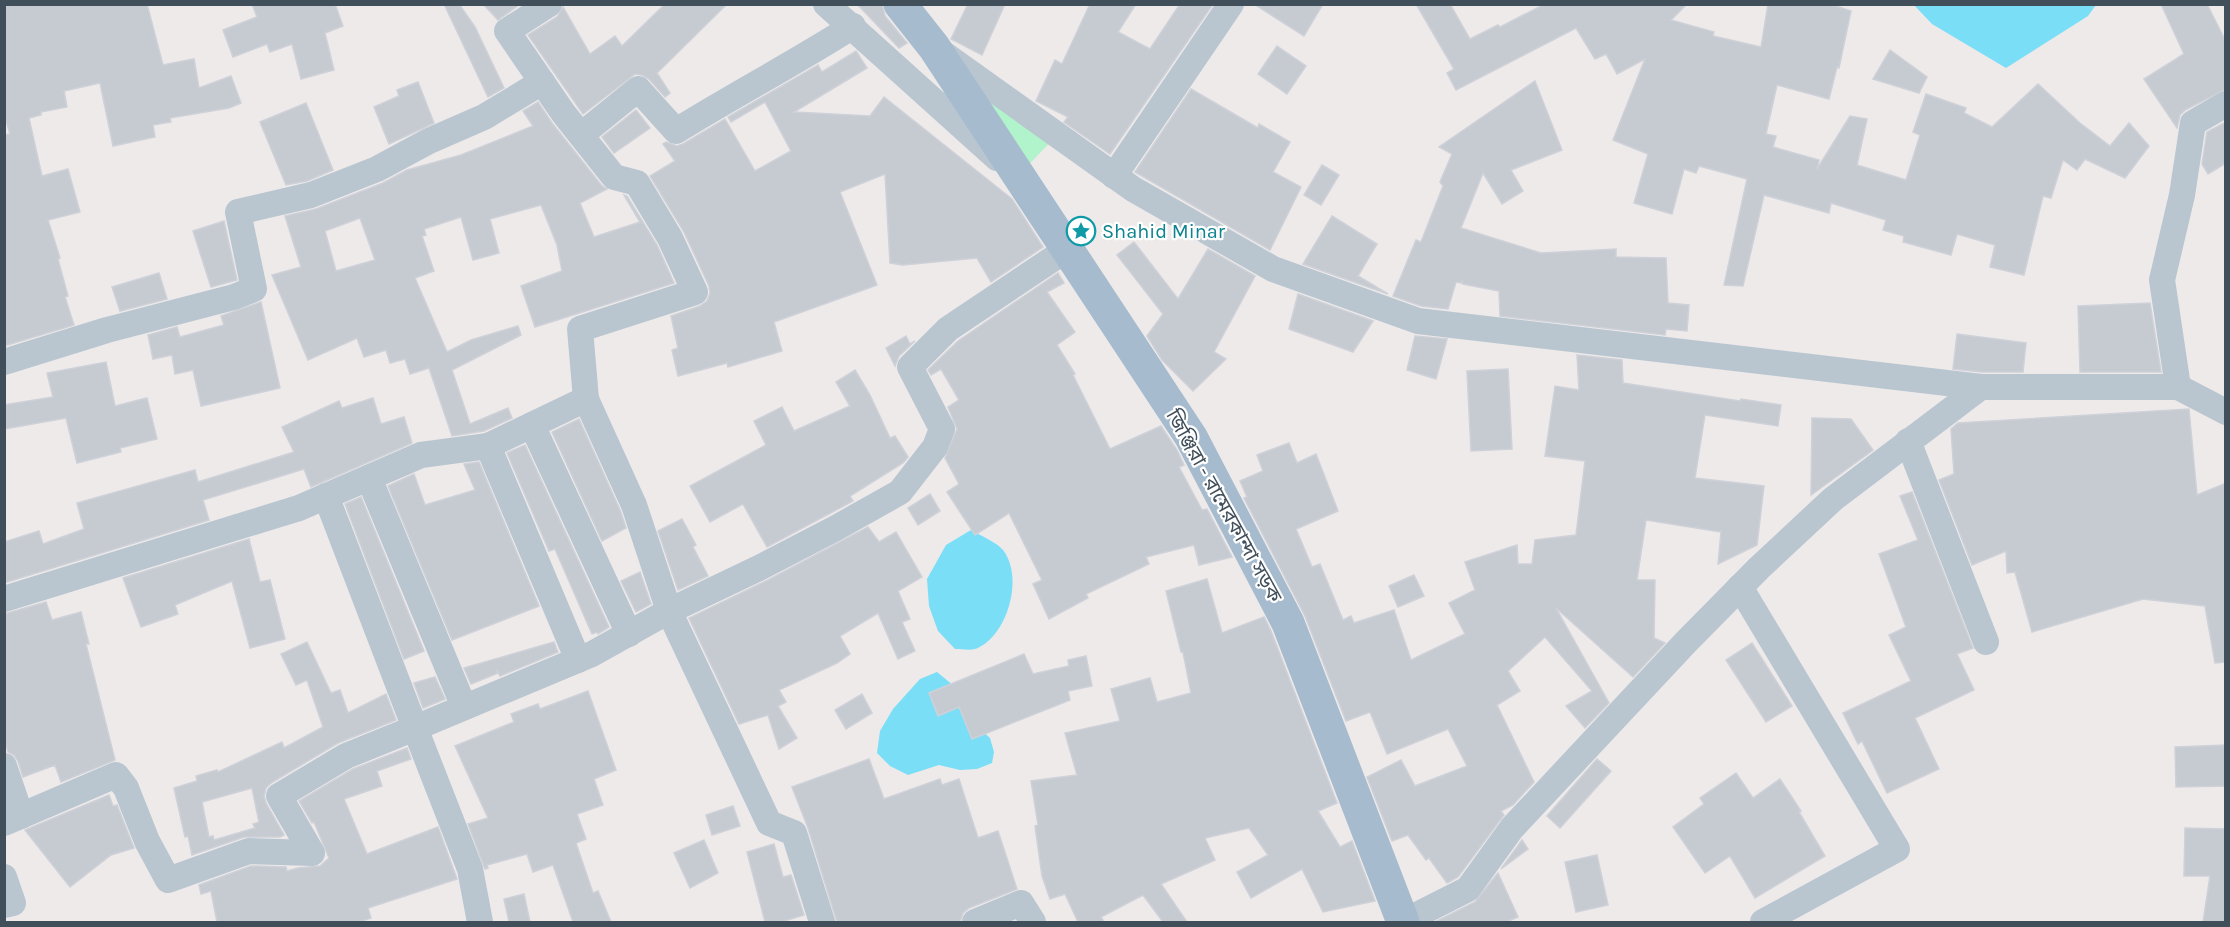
<svg xmlns="http://www.w3.org/2000/svg" width="2230" height="927" viewBox="0 0 2230 927" font-family="Karla,'Noto Sans Bengali',sans-serif">
	<rect width="100%" height="100%" fill="#eeeaea"/>
	<!-- green -->
	<polygon fill="#b1f3ca" points="934,47 1057,135 1018,176"/>
	<!-- water -->
	<g fill="#79def6">
		<polygon points="1914,5 2096,5 2088,16 2006,68 1932,24"/>
		<path d="M971,530C981,536 996,542 1003,550C1024,577 1008,634 978,648C972,651 962,649 955,649L938,631L929,606L927,579L946,545Z"/>
		<polygon points="937,672 954,686 980,729 990,738 994,752 992,763 977,769 960,770 939,765 908,775 890,766 877,753 880,731 893,709 920,679"/>
	</g>
	<!-- building -->
	<g fill="#c6cad1" stroke="#ced1d8" stroke-width="1.5" fill-rule="evenodd">
		<polygon points="4,4 147,4 163,65 194,59 199,88 231,76 241,103 229,108 170,118 171,122 153,125 155,137 113,146 100,83 64,91 67,107 41,112 41,115 29,118 42,176 68,169 80,212 48,220 60,258 58,259 68,296 65,297 74,325 4,346 4,135 10,134 4,114"/>
		<polygon points="252,4 335,4 343,26 325,33 334,70 301,79 292,44 270,52 267,44 233,57 223,30 257,17"/>
		<polygon points="444,4 459,4 475,27 504,88 488,97"/>
		<polygon points="483,4 520,4 498,20"/>
		<polygon points="665,4 727,4 657,73 670,93 665,97 649,79 642,75 635,74 583,114 528,35 557,17 563,7 590,54 615,36 622,46"/>
		<polygon points="857,4 882,4 885,16 907,43 899,48"/>
		<polygon points="968,4 1005,4 982,55 951,39"/>
		<polygon points="1090,4 1136,4 1118,32 1150,49 1180,4 1213,4 1110,154 1064,122 1068,117 1036,101 1055,60 1062,64"/>
		<polygon points="1254,4 1323,4 1304,36"/>
		<polygon points="1416,4 1450,4 1470,39 1498,25 1500,27 1545,4 1687,4 1671,20 1714,32 1713,36 1761,47 1768,4 1830,4 1851,11 1839,68 1837,67 1829,99 1777,85 1766,134 1776,136 1773,147 1819,160 1817,169 1850,116 1867,119 1857,165 1906,180 1920,135 1913,132 1926,94 1966,108 1964,113 1992,127 2038,84 2080,123 2110,146 2129,123 2149,146 2125,178 2085,159 2077,170 2063,160 2051,198 2043,196 2024,275 1990,267 1995,245 1957,234 1951,255 1903,242 1904,236 1883,230 1886,220 1831,203 1829,213 1764,195 1743,286 1724,285 1747,179 1699,166 1696,173 1684,169 1672,214 1634,203 1648,154 1613,140 1645,59 1617,74 1606,54 1595,59 1576,28 1456,90 1447,73 1454,69"/>
		<polygon points="2161,4 2207,4 2226,42 2226,89 2185,110 2180,115 2177,128 2144,79 2184,54"/>
		<polygon points="1277,46 1306,66 1287,94 1258,74"/>
		<polygon points="1890,50 1927,77 1919,93 1873,79"/>
		<polygon points="856,51 867,68 794,112 870,116 884,97 1012,199 1043,247 991,282 977,258 903,265 890,263 885,174 840,192 877,285 774,322 782,351 728,367 727,363 678,376 672,350 678,348 671,316 700,306 707,301 710,293 709,286 684,232 650,176 675,161 663,144 666,142 677,146 683,144 725,119 755,171 791,151 765,102 731,122 728,117 818,65 822,72"/>
		<polygon points="1535,81 1562,150 1511,170 1523,191 1502,204 1483,173 1461,228 1541,253 1616,249 1616,257 1666,258 1668,303 1689,305 1687,331 1666,329 1665,335 1500,316 1499,291 1463,284 1462,280 1462,283 1456,282 1448,309 1421,306 1393,296 1416,240 1421,242 1443,186 1440,182 1452,154 1439,147"/>
		<polygon points="418,82 434,123 389,144 374,107 399,96 397,90"/>
		<polygon points="1191,89 1258,128 1259,124 1290,142 1273,172 1301,187 1270,250 1135,172"/>
		<path d="M538,102L552,123L602,186L607,189L580,203L594,237L640,222L624,195L627,196L657,245L674,283L535,327L521,286L562,271L557,245L541,205L490,219L499,253L473,260L461,217L424,229L426,235L422,236L434,271L415,278L447,352L471,340L518,326L521,335L452,370L470,424L508,408L512,418L484,431L452,436L429,368L410,374L405,359L390,363L386,350L364,357L357,338L308,360L272,275L301,267L285,216L316,209L383,183L407,170L461,155L533,126L523,111ZM360,218L375,260L336,271L325,231Z"/>
		<polygon points="306,103 333,170 307,181 286,185 260,122"/>
		<polygon points="636,110 650,128 614,153 602,137"/>
		<polygon points="2226,122 2226,163 2208,174 2202,164 2207,132"/>
		<polygon points="1322,165 1339,175 1321,205 1304,195"/>
		<polygon points="1332,216 1377,244 1358,276 1388,294 1303,264"/>
		<polygon points="224,221 237,280 211,287 193,231"/>
		<polygon points="1134,242 1178,299 1208,249 1255,276 1214,352 1226,359 1193,391 1162,360 1147,336 1163,314 1117,255"/>
		<polygon points="159,273 167,299 120,311 112,287"/>
		<polygon points="1058,273 1064,283 1047,292 1075,332 1057,345 1075,374 1073,375 1110,449 1161,426 1177,450 1184,465 1179,467 1202,510 1207,509 1232,557 1199,565 1194,545 1146,557 1149,564 1086,594 1088,598 1049,619 1033,584 1042,580 1009,513 975,535 947,492 959,484 945,458 957,429 948,407 959,400 941,369 931,375 928,370 958,341"/>
		<polygon points="1298,294 1373,321 1353,352 1289,329"/>
		<polygon points="261,302 280,388 201,406 193,370 175,374 172,355 153,359 148,335 177,327 180,337 224,325 221,316"/>
		<polygon points="2150,303 2161,372 2080,372 2078,306"/>
		<polygon points="1957,334 2026,343 2023,372 1982,372 1953,369"/>
		<polygon points="906,336 910,344 915,341 899,356 895,366 886,348"/>
		<polygon points="1415,336 1447,339 1436,379 1407,370"/>
		<polygon points="1577,355 1622,360 1623,383 1740,401 1741,399 1781,405 1778,426 1705,415 1695,478 1764,486 1757,545 1718,564 1721,532 1646,520 1637,580 1655,580 1654,638 1665,643 1633,677 1556,608 1609,703 1585,728 1566,706 1592,691 1545,637 1508,671 1520,691 1497,705 1534,782 1513,805 1501,811 1504,815 1458,877 1447,883 1429,858 1426,860 1408,835 1392,841 1367,777 1401,760 1415,786 1467,766 1448,729 1387,754 1370,712 1346,721 1305,616 1244,498 1247,497 1240,481 1263,471 1257,455 1289,443 1297,463 1316,454 1338,511 1296,529 1312,567 1320,564 1343,620 1351,616 1354,623 1394,610 1411,660 1465,634 1449,603 1475,590 1465,562 1517,545 1518,564 1532,564 1535,540 1576,535 1585,461 1545,456 1555,386 1579,390"/>
		<polygon points="106,362 115,406 147,398 157,439 120,448 121,452 77,463 66,418 4,429 4,405 53,397 47,373"/>
		<polygon points="1508,369 1512,449 1471,451 1467,371"/>
		<polygon points="855,370 870,395 890,438 895,436 908,457 903,463 850,496 853,501 767,547 743,504 710,522 690,486 766,445 754,421 782,407 794,431 850,406 836,382"/>
		<polygon points="373,398 381,424 404,417 412,443 311,487 304,469 203,500 209,520 4,583 4,542 39,531 43,544 84,529 77,503 195,470 198,482 294,452 282,427 339,401 342,408"/>
		<polygon points="2189,409 2197,495 2226,483 2226,662 2215,663 2205,606 2143,599 2032,632 2015,572 2007,573 2006,551 1972,565 1939,480 1954,474 1951,429 1958,423"/>
		<polygon points="1812,418 1851,419 1873,450 1811,495"/>
		<polygon points="579,419 620,510 626,528 602,541 552,432"/>
		<polygon points="525,445 609,627 598,634 597,632 592,634 555,549 549,551 507,453"/>
		<polygon points="479,462 539,606 452,640 388,486 414,474 425,505 475,490 464,464"/>
		<polygon points="1912,492 1973,648 1957,654 1974,690 1915,718 1939,769 1887,793 1862,741 1858,744 1843,713 1911,681 1889,635 1906,627 1879,554 1918,540 1900,496"/>
		<polygon points="930,494 940,511 918,525 908,508"/>
		<polygon points="361,497 424,651 404,659 345,504"/>
		<polygon points="682,519 696,545 693,547 708,576 678,590 658,531"/>
		<polygon points="868,527 879,542 896,532 922,577 898,591 910,619 902,622 915,651 898,659 878,613 840,636 850,654 837,663 779,690 786,702 778,706 797,738 779,749 768,715 739,724 689,618 768,580"/>
		<polygon points="249,539 260,582 270,580 285,639 250,648 232,581 175,605 178,614 141,627 123,578"/>
		<polygon points="640,572 651,604 636,612 621,581"/>
		<polygon points="1414,575 1424,596 1398,607 1389,586"/>
		<polygon points="1207,579 1222,633 1264,617 1271,631 1337,803 1318,811 1340,847 1352,841 1375,901 1323,912 1302,869 1251,898 1237,872 1268,855 1249,828 1205,838 1215,860 1161,884 1187,922 1163,922 1143,895 1101,917 1104,922 1078,922 1065,894 1050,899 1042,876 1035,826 1038,825 1031,781 1077,775 1065,733 1120,721 1111,689 1150,678 1157,702 1191,693 1183,652 1181,652 1166,591"/>
		<polygon points="46,602 52,620 81,612 89,644 86,644 115,760 61,782 55,765 23,777 18,761 14,755 8,752 4,739 4,614"/>
		<path d="M307,642L331,693L340,690L348,713L386,694L396,720L338,743L271,783L266,788L264,796L266,803L284,835L280,837H244L192,855L188,836L185,837L174,788L197,781L196,776L217,770L218,772L282,742L284,748L323,727L307,680L296,685L281,654ZM252,788L259,822L253,824L255,828L214,840L213,836L209,837L202,802Z"/>
		<polygon points="554,642 558,652 500,676 496,669 498,673 471,684 464,668"/>
		<polygon points="1752,643 1792,706 1766,722 1726,660"/>
		<polygon points="1024,654 1033,674 1069,666 1068,660 1086,656 1092,686 1068,691 1070,700 972,739 959,707 938,716 929,693"/>
		<polygon points="435,677 445,699 423,708 414,683"/>
		<polygon points="588,691 616,770 594,779 603,805 577,814 586,839 576,843 593,893 598,891 611,922 573,922 553,865 533,872 527,854 487,865 488,868 485,869 468,824 488,818 455,746 514,722 511,714 538,704 540,709"/>
		<polygon points="862,694 872,713 846,729 835,710"/>
		<polygon points="2226,745 2226,786 2176,787 2175,747"/>
		<polygon points="407,748 411,759 377,771 382,786 344,799 367,854 438,827 457,879 368,908 371,918 359,922 217,922 211,891 201,894 199,885 251,866 286,867 287,871 298,868 320,866 329,858 314,822 312,823 299,801 353,769"/>
		<polygon points="869,759 884,799 940,779 942,785 959,779 978,838 998,831 1017,889 969,908 963,913 960,922 837,922 808,828 792,787"/>
		<polygon points="1597,759 1611,771 1560,828 1547,816"/>
		<polygon points="1736,773 1753,798 1780,779 1801,811 1799,812 1825,856 1755,898 1730,856 1705,873 1673,827 1704,804 1700,798"/>
		<polygon points="109,795 113,806 117,805 134,848 111,855 70,887 25,830"/>
		<polygon points="733,806 740,826 712,835 706,815"/>
		<polygon points="2185,828 2226,829 2226,922 2203,922 2210,876 2184,876"/>
		<polygon points="704,840 718,873 690,888 674,853"/>
		<polygon points="1522,840 1528,849 1501,869"/>
		<polygon points="774,844 783,877 791,875 804,915 781,922 765,922 747,852"/>
		<polygon points="1597,855 1608,905 1576,912 1565,862"/>
		<polygon points="1498,873 1518,917 1506,922 1435,922 1475,902"/>
		<polygon points="524,894 530,922 509,922 504,899"/>
	</g>
	<g fill="none" stroke-linecap="round" stroke-linejoin="round">
		<!-- minor -->
		<g stroke="#b9c6d0" stroke-width="26">
			<polyline points="549,4 507,31 564,114 614,177 637,183 670,238 695,292 580,329 586,399"/>
			<polyline points="826,4 997,158"/>
			<polyline points="944,54 1133,189 1273,269 1418,321 1981,387 2178,387 2226,412"/>
			<path d="M581,135L638,89L676,131C734,95 795,63 853,26"/>
			<polyline points="1114,176 1231,4"/>
			<polyline points="4,362 107,330 234,297 254,289 238,212 311,195 377,169 429,141 484,117 542,82"/>
			<polyline points="2178,387 2162,280 2182,195 2193,123 2226,104"/>
			<polyline points="532,425 629,634"/>
			<polyline points="1908,441 1986,642"/>
			<polyline points="488,446 578,660"/>
			<polyline points="369,478 464,707"/>
			<polyline points="1740,587 1897,849 1763,922"/>
			<polyline points="4,599 299,508 421,455 488,446 586,399 634,505 669,611 769,823 794,833 822,922"/>
			<polyline points="4,766 21,816"/>
			<polyline points="4,823 116,775 126,788 147,841 168,880 249,851 312,853 279,796 346,756 415,728 326,496"/>
			<polyline points="4,877 13,903 4,905"/>
			<polyline points="480,922 470,869 415,728 592,654 669,611 761,567 836,528 900,492 935,447 942,429 910,367 948,329 1066,250"/>
			<polyline points="975,922 1021,903 1033,922"/>
			<polyline points="1403,922 1468,889 1512,828 1686,642 1759,568 1833,499 1981,387"/>
		</g>
		<!-- primary -->
		<polyline stroke="#a6bbce" stroke-width="33" points="900,4 934,47 1191,437 1288,623 1403,922"/>
	</g>
	<!-- icons -->
	<defs>
		<g id="sight-ring" transform="scale(1.5)"><circle r="9.5" fill="#fff" stroke="#0f9aa8" stroke-width="1.5"/><path d="M0-6L1.8-2.2L6-1.7L2.9 1.2L3.7 5.4L0 3.3L-3.7 5.4L-2.9 1.2L-6-1.7L-1.8-2.2Z" fill="#0f9aa8"/></g>
	</defs>
	<g fill-rule="evenodd">
		<use href="#sight-ring" x="1081" y="231"/>
	</g>
	<g text-anchor="middle" dominant-baseline="central" stroke-width="4.5" stroke-linejoin="round" paint-order="stroke">
		<!-- culture labels -->
		<g font-size="20" fill="#0d838f" stroke="#fff" text-anchor="start">
			<text x="1102" y="231">Shahid Minar</text>
		</g>
		<!-- street labels -->
		<g font-size="20" fill="#414f5a" stroke="#fff">
			<text transform="translate(1224 506) rotate(61)">জিঞ্জিরা - রামেরকান্দা সড়ক</text>
		</g>
	</g>
	<!-- border -->
	<rect width="2230" height="927" fill="none" stroke="#414f5a" stroke-width="12"/>
</svg>
